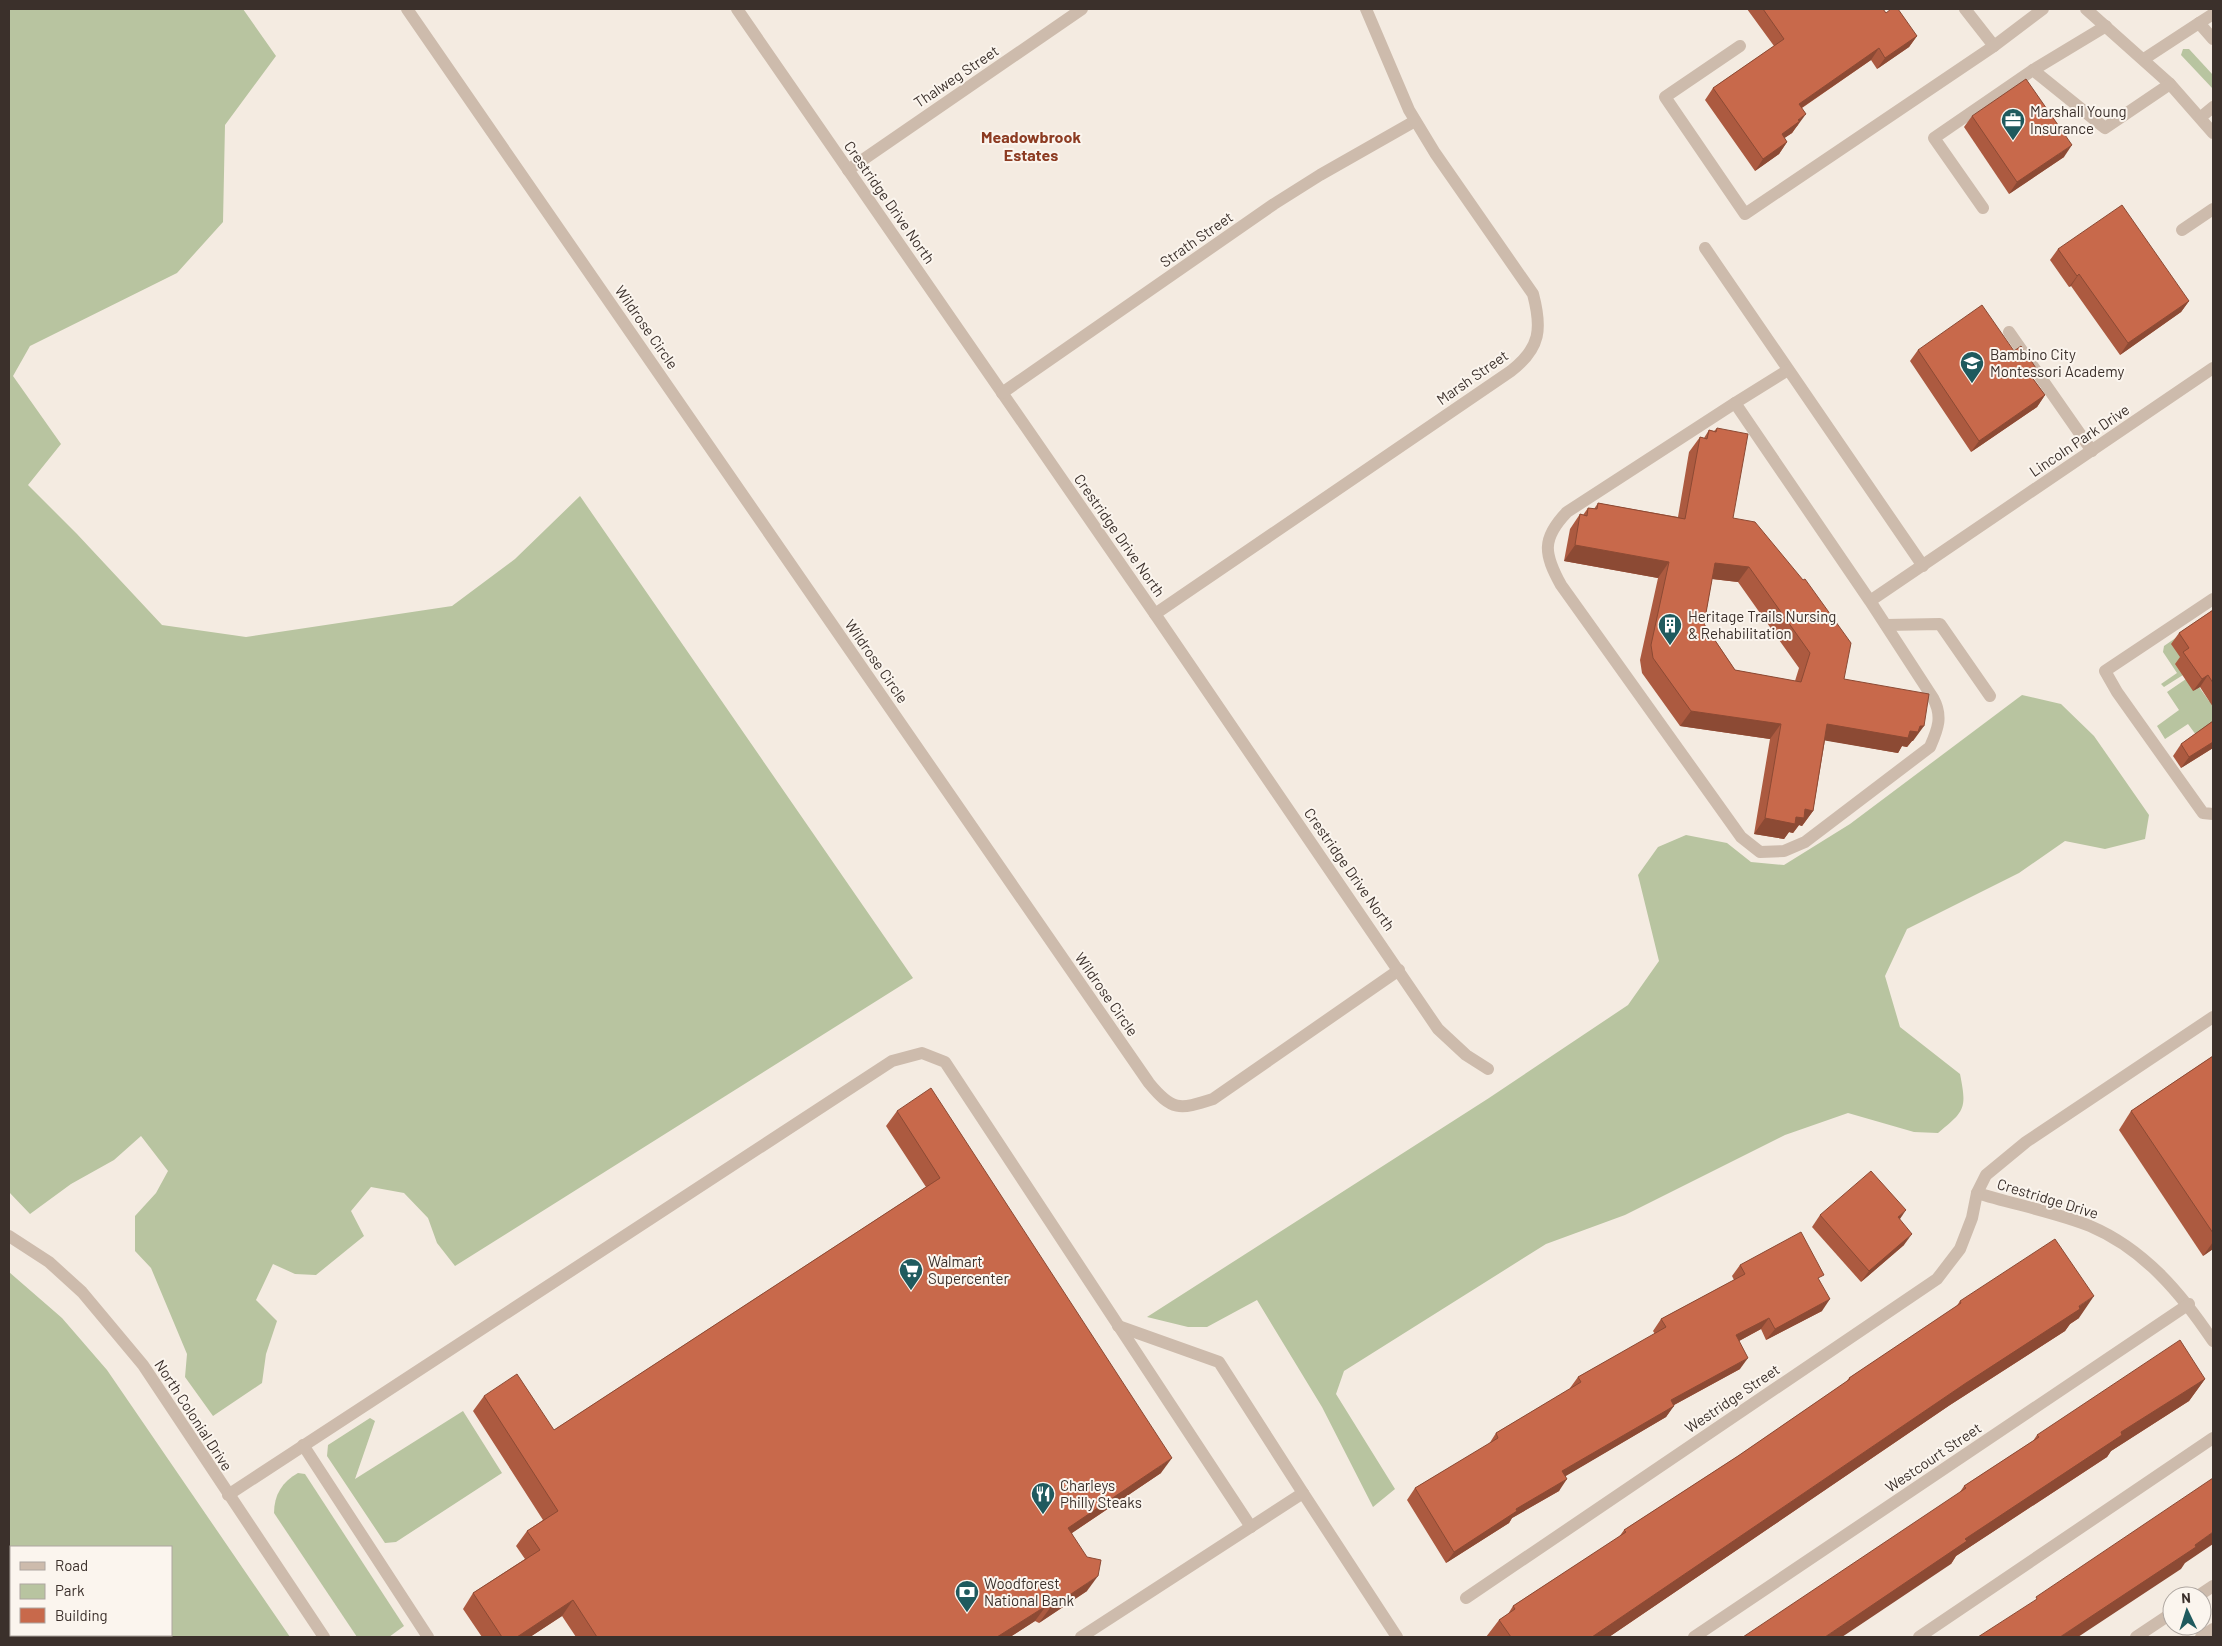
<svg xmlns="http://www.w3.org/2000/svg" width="2222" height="1646" viewBox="0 0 2222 1646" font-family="Barlow,sans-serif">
	<rect width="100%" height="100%" fill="#f4ebe1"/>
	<!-- green -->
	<g fill="#b8c4a0" fill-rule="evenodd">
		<polygon points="9,9 243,9 276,56 225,125 223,222 177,273 30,346 13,376 61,444 28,485 77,534 162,625 246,637 452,606 515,559 580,496 913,978 455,1266 437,1243 428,1218 404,1193 371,1187 351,1211 364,1236 316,1275 295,1274 273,1264 256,1300 277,1321 266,1354 262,1383 213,1416 185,1377 187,1354 151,1268 135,1251 135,1216 156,1193 168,1171 141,1136 114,1160 71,1184 30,1214 9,1192"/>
		<polygon points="2183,49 2189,49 2213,75 2213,89 2181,55"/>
		<polygon points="2213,612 2181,660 2183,675 2164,687 2161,684 2177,673 2163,652 2164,646"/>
		<polygon points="2186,679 2199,687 2209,701 2213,699 2213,724 2207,750 2188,724 2165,739 2157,726 2179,710 2167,692"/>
		<path d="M2022,695L2061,704L2094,736L2149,815L2145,839L2105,849L2065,841L2019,873L1907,929L1885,976L1900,1027L1960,1074C1967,1109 1965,1111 1938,1133L1914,1132L1848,1113L1785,1135L1625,1215L1546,1244L1344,1371L1336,1394L1395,1489L1373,1507L1322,1407L1257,1300L1207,1327H1188L1147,1317L1489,1098L1628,1005L1659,961L1638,875L1658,847L1686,835L1727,843L1751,862L1784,865L1850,824Z"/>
		<path d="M9,1272L62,1318L107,1370L290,1637H9ZM11,1547H171V1635H11Z"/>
		<polygon points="463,1411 502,1473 396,1542 385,1543 327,1456 328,1445 370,1418 375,1421 355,1479"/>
		<path d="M298,1473L305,1474L404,1626L389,1637H357L274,1513C274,1495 282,1482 298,1473Z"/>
	</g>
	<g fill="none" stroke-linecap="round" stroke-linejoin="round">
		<!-- minor -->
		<g stroke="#cdbbac" stroke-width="12">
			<path d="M407,9L1149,1083C1172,1111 1179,1110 1213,1099L1399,970"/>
			<polyline points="737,9 1155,614 1438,1029 1466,1055 1488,1069"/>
			<polyline points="1965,9 1994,46"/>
			<polyline points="2086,9 2170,84 2213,133"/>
			<polyline points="2199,23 2213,14"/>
			<polyline points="1740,46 1665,97 1745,214 1994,46 2043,9"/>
			<polyline points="2144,59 2199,23 2213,39"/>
			<polyline points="2033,70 2106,26"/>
			<polyline points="2201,117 2213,107"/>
			<polyline points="848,170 1082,9"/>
			<polyline points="1983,208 1934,138 2033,70 2105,128 2170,84"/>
			<polyline points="2182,230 2213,209"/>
			<polyline points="1705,248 1923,566"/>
			<polyline points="2009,332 2092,451"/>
			<polyline points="1002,393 1274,204 1320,175 1415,121"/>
			<polyline points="1735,403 1788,370"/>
			<polyline points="2213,599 2105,671 2117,692 2203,813 2213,814"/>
			<path d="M1870,601L1933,698C1943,716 1938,729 1930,747L1805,842L1784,851L1760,852L1741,837L1561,585C1544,554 1541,539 1567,512L1735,403L1870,601L2213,368"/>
			<path d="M1155,614L1511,371C1541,348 1542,328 1533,294L1435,153L1409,110L1366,9"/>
			<polyline points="1886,625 1940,624 1990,696"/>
			<path d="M1977,1193C2012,1204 2056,1212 2090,1226C2144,1249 2181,1293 2213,1341"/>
			<polyline points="9,1236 49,1262 82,1292 143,1365 324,1637"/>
			<polyline points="1118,1326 1219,1362 1303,1493"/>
			<polyline points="303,1445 428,1637"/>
			<polyline points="228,1495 892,1061 922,1053 945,1062 1251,1527"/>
			<polyline points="2198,1596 2213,1586"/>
			<polyline points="1466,1598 1937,1279 1960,1249 1972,1218 1977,1193 1986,1175 2026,1142 2213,1017"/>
			<polyline points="1081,1637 1303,1493 1397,1637"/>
			<polyline points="1694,1637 2189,1304"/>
			<polyline points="1919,1637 2213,1438"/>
			<polyline points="2136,1637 2172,1613"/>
			<polyline points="2201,1637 2213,1629"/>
		</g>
	</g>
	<!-- wall -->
	<g fill="#ac5a40" fill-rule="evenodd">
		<polygon points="1747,9 1883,9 1886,13 1917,36 1909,47 1877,69 1871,60 1802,108 1798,125 1796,127 1792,133 1784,138 1787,142 1779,154 1755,171 1705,100 1713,88 1774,46"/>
		<polygon points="1972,116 2064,157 2009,194 1964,127"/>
		<polygon points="2058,249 2189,301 2181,312 2120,355 2071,286 2069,287 2050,260"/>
		<polygon points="1918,350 2014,351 2038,371 2033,379 2045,395 2037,407 1971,452 1910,361"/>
		<path d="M1717,428L1733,518L1844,679L1913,741H1912L1907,747L1902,746L1898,753L1825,740L1813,811L1802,826L1799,825L1793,833L1789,832L1784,839L1754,834L1770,739L1680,726L1642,673L1640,660L1658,578L1564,561L1570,529L1580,514L1583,515L1588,508L1594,509L1598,503L1678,517L1689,452L1700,437L1704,438L1709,430L1714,431ZM1712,579L1738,582L1799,668L1795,681L1735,670L1704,624Z"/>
		<polygon points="2213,610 2213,707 2200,687 2193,691 2175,664 2180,657 2171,644 2179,633"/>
		<polygon points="2213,721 2213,748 2181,768 2173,756 2181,744"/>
		<polygon points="2213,1056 2213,1249 2203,1256 2119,1130 2131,1111"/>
		<polygon points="897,1111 1161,1473 1072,1533 1087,1591 1039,1623 1035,1621 1010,1637 576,1637 562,1616 530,1637 482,1637 463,1609 473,1593 525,1559 516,1546 527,1531 543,1520 473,1411 484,1396 554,1430 926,1187 886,1126"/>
		<polygon points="1820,1215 1900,1219 1904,1245 1861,1282 1812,1227"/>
		<polygon points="1740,1265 1820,1281 1822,1311 1766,1340 1761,1329 1739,1341 1740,1369 1674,1405 1666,1417 1565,1476 1559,1491 1512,1518 1509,1523 1446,1563 1407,1500 1415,1488 1489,1444 1496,1433 1570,1389 1570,1388 1578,1377 1655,1334 1653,1331 1661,1319 1734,1280 1732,1276"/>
		<polygon points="1960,1301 2079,1318 2070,1324 2065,1331 1950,1405 1609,1637 1486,1637 1499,1620 1508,1614 1513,1606 1619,1537 1624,1530 1738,1456 1846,1382 1849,1378 1956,1307"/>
		<polygon points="2205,1379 2189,1401 2111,1451 2107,1457 1956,1556 1951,1564 1960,1492 1964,1486 2033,1441 2037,1435"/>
	</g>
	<!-- shaded-wall -->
	<g fill="#8c4a34">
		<polygon points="1917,36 1909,47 1877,69 1885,58"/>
		<polygon points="1879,48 1871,60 1791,115 1799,104"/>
		<polygon points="1806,114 1792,133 1773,146 1782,134 1798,120"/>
		<polygon points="1787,142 1779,154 1755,171 1763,159"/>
		<polygon points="2072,145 2064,157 2009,194 2017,182"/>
		<polygon points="2079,274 2071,286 2069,287 2077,276"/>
		<polygon points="2189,301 2181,312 2120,355 2128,343"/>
		<polygon points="2038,371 2030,383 2031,376"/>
		<polygon points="2045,395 2037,407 1971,452 1979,441"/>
		<polygon points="1575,545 1669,562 1658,578 1564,561"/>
		<polygon points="1715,563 1749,567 1738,582 1704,578"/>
		<polygon points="2208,675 2200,687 2193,691 2202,679"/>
		<polygon points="1691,711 1781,724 1770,739 1680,726"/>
		<polygon points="1827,724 1910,731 1920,726 1924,726 1913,741 1912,741 1907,747 1902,746 1898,753 1816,739"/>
		<polygon points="2213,742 2213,748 2181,768 2189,757"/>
		<polygon points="1805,809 1813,811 1802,826 1799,825 1793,833 1789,832 1784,839 1754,834 1765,818 1796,817"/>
		<polygon points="1906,1210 1898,1222 1898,1217"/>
		<polygon points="1912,1234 1904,1245 1861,1282 1869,1271"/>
		<polygon points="2213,1242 2213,1249 2203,1256"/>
		<polygon points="2094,1296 2079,1318 2070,1324 2065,1331 1950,1405 1609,1637 1592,1637"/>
		<polygon points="1830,1299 1822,1311 1766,1340 1775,1329"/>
		<polygon points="1769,1318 1761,1329 1728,1347 1736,1335"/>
		<polygon points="1748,1358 1740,1369 1663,1411 1671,1400"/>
		<polygon points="2205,1379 2189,1401 2111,1451 2107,1457 1956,1556 1951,1564 1842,1637 1825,1637 1965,1539 2121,1432"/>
		<polygon points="1674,1406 1666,1417 1554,1483 1562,1471"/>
		<polygon points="1172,1458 1161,1473 1057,1543 1068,1528"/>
		<polygon points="1567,1479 1559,1491 1512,1518 1509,1523 1446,1563 1454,1552 1516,1509"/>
		<polygon points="2213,1532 2213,1544 2185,1563 2181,1569 2078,1637 2060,1637"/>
		<polygon points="1098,1576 1087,1591 1039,1623 1050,1608"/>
		<polygon points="573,1600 562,1616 530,1637 517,1637"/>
		<polygon points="1046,1606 1035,1621 1010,1637 997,1637"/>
	</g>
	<!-- building -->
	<g fill="#c8694b" stroke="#8c4a34" fill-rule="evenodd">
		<polygon points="1763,9 1883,9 1886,13 1891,9 1898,9 1917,36 1885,58 1879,48 1799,104 1806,114 1798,120 1800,121 1782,134 1787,142 1763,159 1713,88 1784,39"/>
		<polygon points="2026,79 2072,145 2017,182 1972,116"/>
		<polygon points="2122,205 2189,301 2128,343 2079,274 2077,276 2058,249"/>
		<polygon points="1982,305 2014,351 2021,346 2038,371 2031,376 2045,395 1979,441 1918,350"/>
		<path d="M1717,428L1748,434L1733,518L1755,522L1803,580L1805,579L1851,643L1844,679L1929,694L1924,726H1920L1918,732L1910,731L1908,738L1827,724L1813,811L1805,809L1804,818L1796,817L1795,824L1765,818L1781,724L1691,711L1653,658L1651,645L1669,562L1575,545L1580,514L1587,516L1588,508L1597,509L1598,503L1685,519L1700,437L1707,439L1709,430L1716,432ZM1715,563L1749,567L1810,653L1801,682L1735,670L1704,624Z"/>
		<polygon points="2213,610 2213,683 2208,675 2202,679 2183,652 2189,648 2179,633"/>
		<polygon points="2213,721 2213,742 2189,757 2181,744"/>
		<polygon points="2213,1056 2213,1233 2131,1111"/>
		<polygon points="931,1088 1172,1458 1068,1528 1087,1557 1101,1560 1098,1576 1050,1608 1046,1606 997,1637 597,1637 573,1600 517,1637 502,1637 473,1593 540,1550 527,1531 558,1511 484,1396 517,1374 554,1430 940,1178 897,1111"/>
		<polygon points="1871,1171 1906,1210 1898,1217 1912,1234 1869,1271 1820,1215"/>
		<polygon points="1801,1232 1824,1275 1818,1278 1830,1299 1775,1329 1769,1318 1736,1335 1748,1358 1671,1400 1674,1406 1562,1471 1567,1479 1516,1509 1517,1511 1454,1552 1415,1488 1498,1438 1496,1433 1581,1382 1578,1377 1666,1327 1661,1319 1745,1274 1740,1265"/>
		<polygon points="2055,1239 2094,1296 2079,1306 2080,1309 1966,1383 1592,1637 1511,1637 1499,1620 1515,1609 1513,1606 1626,1532 1624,1530 1738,1456 1850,1379 1849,1378 1961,1303 1960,1301"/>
		<polygon points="2180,1340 2205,1379 2121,1432 2122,1435 1965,1539 1967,1541 1825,1637 1743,1637 1966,1488 1964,1486 2039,1437 2037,1435"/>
		<polygon points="2213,1478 2213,1532 2195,1545 2196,1547 2060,1637 1978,1637 2037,1599 2036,1597"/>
	</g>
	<!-- icons -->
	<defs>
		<g id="office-pin" transform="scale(1.25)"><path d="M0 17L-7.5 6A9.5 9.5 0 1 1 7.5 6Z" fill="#1f5a5e" stroke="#fbf5ee"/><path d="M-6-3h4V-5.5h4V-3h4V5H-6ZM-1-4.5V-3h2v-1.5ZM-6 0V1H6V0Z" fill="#fff"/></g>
		<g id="school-pin" transform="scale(1.25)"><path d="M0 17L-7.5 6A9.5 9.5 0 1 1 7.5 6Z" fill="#1f5a5e" stroke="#fbf5ee"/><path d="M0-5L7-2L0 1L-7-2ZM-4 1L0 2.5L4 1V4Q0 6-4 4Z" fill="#fff"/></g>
		<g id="building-pin" transform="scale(1.25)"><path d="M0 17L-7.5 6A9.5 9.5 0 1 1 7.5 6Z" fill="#1f5a5e" stroke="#fbf5ee"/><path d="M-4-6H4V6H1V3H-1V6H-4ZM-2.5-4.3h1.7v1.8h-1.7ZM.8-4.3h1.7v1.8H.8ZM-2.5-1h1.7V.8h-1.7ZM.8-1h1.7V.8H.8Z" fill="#fff"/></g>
		<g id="supermarket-pin" transform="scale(1.25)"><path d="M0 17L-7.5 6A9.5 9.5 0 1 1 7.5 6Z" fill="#1f5a5e" stroke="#fbf5ee"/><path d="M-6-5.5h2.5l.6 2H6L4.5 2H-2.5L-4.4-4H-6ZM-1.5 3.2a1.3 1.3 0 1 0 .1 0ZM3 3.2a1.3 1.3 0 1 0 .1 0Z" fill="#fff"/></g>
		<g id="restaurant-pin" transform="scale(1.25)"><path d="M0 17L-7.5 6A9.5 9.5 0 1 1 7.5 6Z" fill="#1f5a5e" stroke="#fbf5ee"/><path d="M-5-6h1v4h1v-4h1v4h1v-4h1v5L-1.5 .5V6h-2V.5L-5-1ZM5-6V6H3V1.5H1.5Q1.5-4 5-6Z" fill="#fff"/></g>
		<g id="bank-pin" transform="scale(1.25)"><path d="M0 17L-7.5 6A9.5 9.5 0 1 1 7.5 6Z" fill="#1f5a5e" stroke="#fbf5ee"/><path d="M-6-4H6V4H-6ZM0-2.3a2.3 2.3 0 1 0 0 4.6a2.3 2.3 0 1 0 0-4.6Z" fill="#fff"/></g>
	</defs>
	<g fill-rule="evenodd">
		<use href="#office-pin" x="2013" y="120"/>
		<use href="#school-pin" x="1972" y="363"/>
		<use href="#building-pin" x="1670" y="625"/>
		<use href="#supermarket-pin" x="911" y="1270"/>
		<use href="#restaurant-pin" x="1043" y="1494"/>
		<use href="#bank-pin" x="967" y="1592"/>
	</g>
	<g text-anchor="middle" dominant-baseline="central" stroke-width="4" stroke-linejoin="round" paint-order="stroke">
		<!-- street labels -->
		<g font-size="15" fill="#3b302b" stroke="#fbf5ee">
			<text transform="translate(956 76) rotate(-34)">Thalweg Street</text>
			<text transform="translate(890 202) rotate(55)">Crestridge Drive North</text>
			<text transform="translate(1196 239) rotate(-35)">Strath Street</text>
			<text transform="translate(647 327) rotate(55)">Wildrose Circle</text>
			<text transform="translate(1472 377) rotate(-35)">Marsh Street</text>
			<text transform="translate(2079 440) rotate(-34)">Lincoln Park Drive</text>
			<text transform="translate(1120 535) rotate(55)">Crestridge Drive North</text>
			<text transform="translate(877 661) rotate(55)">Wildrose Circle</text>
			<text transform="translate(1350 869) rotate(55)">Crestridge Drive North</text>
			<text transform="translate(1107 994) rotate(55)">Wildrose Circle</text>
			<text transform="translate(2048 1198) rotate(17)">Crestridge Drive</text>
			<text transform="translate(1732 1398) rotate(-34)">Westridge Street</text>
			<text transform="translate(194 1415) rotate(57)">North Colonial Drive</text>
			<text transform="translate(1933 1457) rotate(-34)">Westcourt Street</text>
		</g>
		<!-- poi labels -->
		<g font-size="15" fill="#3b302b" stroke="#fbf5ee" text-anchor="start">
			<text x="2030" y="111">Marshall Young<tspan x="2030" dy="17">Insurance</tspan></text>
			<text x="1990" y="354">Bambino City<tspan x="1990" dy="17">Montessori Academy</tspan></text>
			<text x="1688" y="616">Heritage Trails Nursing<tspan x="1688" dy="17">&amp; Rehabilitation</tspan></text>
			<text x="928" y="1261">Walmart<tspan x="928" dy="17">Supercenter</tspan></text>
			<text x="1060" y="1485">Charleys<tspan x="1060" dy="17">Philly Steaks</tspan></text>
			<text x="984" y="1583">Woodforest<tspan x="984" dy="17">National Bank</tspan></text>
		</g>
		<!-- neighbourhood labels -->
		<g font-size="16" font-weight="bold" fill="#8c3b22" stroke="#fbf5ee">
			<text x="1031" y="136">Meadowbrook<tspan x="1031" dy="18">Estates</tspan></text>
		</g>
	</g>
	<!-- border -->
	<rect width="2222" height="1646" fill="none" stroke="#3b302b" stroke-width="20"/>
	<!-- legend -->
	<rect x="10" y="1546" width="162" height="90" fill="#fbf5ee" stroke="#aea6a0"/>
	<rect x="20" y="1562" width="25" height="8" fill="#cdbbac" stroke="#aea6a0"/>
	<text x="55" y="1571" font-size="15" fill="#3b302b">Road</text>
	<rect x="20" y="1584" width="25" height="15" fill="#b8c4a0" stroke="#aea6a0"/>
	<text x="55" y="1596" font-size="15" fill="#3b302b">Park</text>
	<rect x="20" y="1608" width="25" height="15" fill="#c8694b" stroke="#aea6a0"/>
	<text x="55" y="1621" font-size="15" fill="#3b302b">Building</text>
	<!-- north arrow -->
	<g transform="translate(2187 1611) rotate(356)"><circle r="24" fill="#fbf5ee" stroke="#aea6a0"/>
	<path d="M0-4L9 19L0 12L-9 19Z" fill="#1f5a5e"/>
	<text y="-8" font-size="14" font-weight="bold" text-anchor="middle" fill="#3b302b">N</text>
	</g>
</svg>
